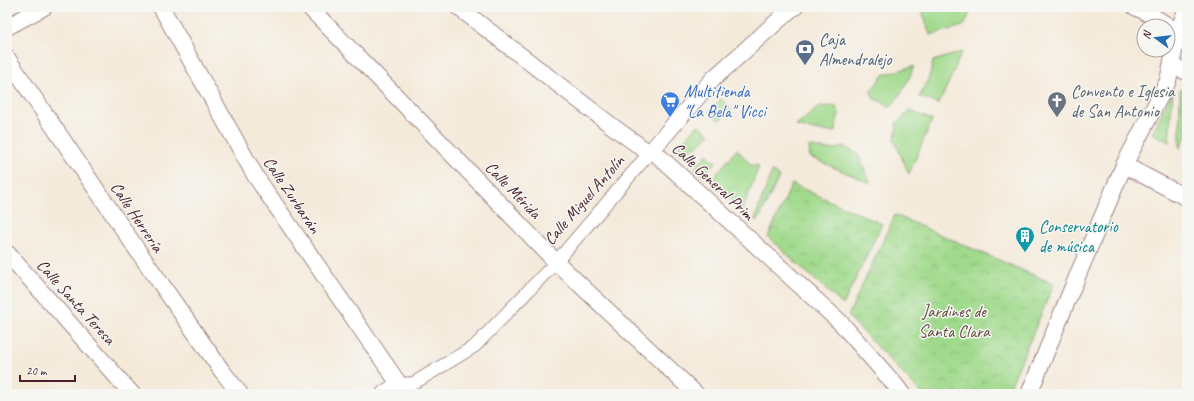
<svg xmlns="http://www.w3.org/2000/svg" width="1194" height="401" viewBox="0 0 1194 401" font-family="Caveat,sans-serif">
	<defs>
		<pattern id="grass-tufts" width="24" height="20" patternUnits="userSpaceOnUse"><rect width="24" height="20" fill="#a0da8c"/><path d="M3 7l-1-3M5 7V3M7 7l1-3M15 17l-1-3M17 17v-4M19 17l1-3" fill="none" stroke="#8bbb79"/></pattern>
		<pattern id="park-crowns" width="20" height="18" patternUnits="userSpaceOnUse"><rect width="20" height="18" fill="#a0da8c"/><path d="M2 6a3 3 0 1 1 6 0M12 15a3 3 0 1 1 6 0" fill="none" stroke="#8bbb79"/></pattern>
	</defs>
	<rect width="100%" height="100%" fill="#f6f6f2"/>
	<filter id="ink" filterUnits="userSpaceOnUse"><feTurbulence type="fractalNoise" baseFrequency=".025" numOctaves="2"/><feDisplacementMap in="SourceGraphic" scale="8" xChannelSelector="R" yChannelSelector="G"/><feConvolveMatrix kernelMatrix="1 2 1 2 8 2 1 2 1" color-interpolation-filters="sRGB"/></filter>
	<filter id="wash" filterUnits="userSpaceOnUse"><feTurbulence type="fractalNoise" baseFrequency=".012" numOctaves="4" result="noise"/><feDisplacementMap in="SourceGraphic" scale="16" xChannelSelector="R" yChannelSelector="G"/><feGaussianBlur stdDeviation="0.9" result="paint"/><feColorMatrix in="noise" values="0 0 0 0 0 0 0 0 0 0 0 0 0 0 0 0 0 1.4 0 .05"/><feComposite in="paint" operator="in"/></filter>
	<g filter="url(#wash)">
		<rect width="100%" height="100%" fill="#f4eada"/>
		<!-- grass -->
		<g fill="url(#grass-tufts)" stroke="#757c5c">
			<polygon points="1180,89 1187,92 1187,134 1180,148"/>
			<polygon points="1173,90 1169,142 1152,133"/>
		</g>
		<!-- park -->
		<g fill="url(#park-crowns)" stroke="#757c5c">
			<polygon points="792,184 882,224 843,305 768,237"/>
			<polygon points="895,215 1054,284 1007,394 922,394 848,316"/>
		</g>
		<!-- garden -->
		<g fill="#a0da8c" stroke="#757c5c">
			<polygon points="921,7 972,7 965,24 963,26 930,35"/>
			<path d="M962,52L939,104L919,97C926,85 931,74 933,61Z"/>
			<path d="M914,66C908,82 901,96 889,108L883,102L874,99L870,90L875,86L883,75Z"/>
			<polygon points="721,99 732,110 719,121 710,110"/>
			<polygon points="835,105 839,114 837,120 836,132 819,131 796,126 820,106 827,107"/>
			<polygon points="909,110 932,120 909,174 894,140 897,129 896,123 902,119"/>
			<polygon points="698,125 710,134 698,145 681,154 677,149"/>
			<path d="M809,146C821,149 833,152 844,146L848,149L858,154L870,183L810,157Z"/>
			<polygon points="737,149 751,165 759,166 742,211 711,181"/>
			<polygon points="707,154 716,162 703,175 695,168"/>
			<polygon points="772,171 779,177 760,217 755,221 755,218"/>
		</g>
	</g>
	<g filter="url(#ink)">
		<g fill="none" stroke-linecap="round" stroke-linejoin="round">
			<!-- pedestrian casing -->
			<g stroke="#9f8482" stroke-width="14">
				<polyline id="pedestrian" points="399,384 414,383 475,346 556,262 652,150"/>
			</g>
			<!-- minor casing -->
			<g stroke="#9f8482" stroke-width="18">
				<g id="minor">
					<polyline points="161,7 256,177 399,384 407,394"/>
					<polyline points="309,7 392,92 556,262 696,394"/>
					<polyline points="458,7 616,129 645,150 652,150 841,323 896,386 902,394"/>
					<polyline points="1135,7 1144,11 1178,32"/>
					<polyline points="7,27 44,7"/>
					<polyline points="7,58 138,251 222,371 240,394"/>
					<polyline points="1172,65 1187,72"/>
					<polyline points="652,150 713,79 791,9 795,7"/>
					<polyline points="1124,165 1187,198"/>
					<polyline points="7,253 132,394"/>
					<polyline points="384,394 399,384"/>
					<polyline points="1029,394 1069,296 1124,165 1168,81 1178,32 1187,8"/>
				</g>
			</g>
			<!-- pedestrian -->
			<use href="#pedestrian" stroke="#fff" stroke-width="12"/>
			<!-- minor -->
			<use href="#minor" stroke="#fff" stroke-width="16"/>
		</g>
	</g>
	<!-- icons -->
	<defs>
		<g id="bank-pin" transform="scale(1)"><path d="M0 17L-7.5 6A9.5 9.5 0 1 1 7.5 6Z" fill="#5c6f8a" stroke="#f6f6f2"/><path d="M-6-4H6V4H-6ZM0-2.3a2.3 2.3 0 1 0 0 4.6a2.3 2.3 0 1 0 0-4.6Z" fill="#fff"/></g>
		<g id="supermarket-pin" transform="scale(1)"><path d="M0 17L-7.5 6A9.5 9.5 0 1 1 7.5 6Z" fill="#3f7fe0" stroke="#f6f6f2"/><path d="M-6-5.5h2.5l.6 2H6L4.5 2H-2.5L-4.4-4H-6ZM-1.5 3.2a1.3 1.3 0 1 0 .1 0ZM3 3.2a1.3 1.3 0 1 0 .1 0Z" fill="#fff"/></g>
		<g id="church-pin" transform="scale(1)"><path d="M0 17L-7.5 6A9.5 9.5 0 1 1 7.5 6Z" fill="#6b7280" stroke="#f6f6f2"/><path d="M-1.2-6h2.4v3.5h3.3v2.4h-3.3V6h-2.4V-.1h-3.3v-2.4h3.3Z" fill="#fff"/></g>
		<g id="building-pin" transform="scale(1)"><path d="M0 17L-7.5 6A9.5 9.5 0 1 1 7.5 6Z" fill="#0f9aa8" stroke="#f6f6f2"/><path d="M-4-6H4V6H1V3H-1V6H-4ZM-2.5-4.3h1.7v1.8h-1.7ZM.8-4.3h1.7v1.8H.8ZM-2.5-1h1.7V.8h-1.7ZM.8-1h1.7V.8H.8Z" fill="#fff"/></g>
	</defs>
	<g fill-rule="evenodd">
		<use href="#bank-pin" x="805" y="49"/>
		<use href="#supermarket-pin" x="670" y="101"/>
		<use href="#church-pin" x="1057" y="101"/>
		<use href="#building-pin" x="1025" y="236"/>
	</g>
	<g text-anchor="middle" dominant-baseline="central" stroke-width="3" stroke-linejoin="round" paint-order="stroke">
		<!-- service labels -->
		<g font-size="17" fill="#4e5e75" stroke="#f6f6f2" text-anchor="start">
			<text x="819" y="39">Caja<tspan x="819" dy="20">Almendralejo</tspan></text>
		</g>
		<!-- shop labels -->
		<g font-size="17" fill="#366cbe" stroke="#f6f6f2" text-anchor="start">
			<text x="684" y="91">Multitienda<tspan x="684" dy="20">"La Bela" Vicci</tspan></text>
		</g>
		<!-- worship labels -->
		<g font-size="17" fill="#5b616d" stroke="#f6f6f2" text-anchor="start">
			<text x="1071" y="91">Convento e Iglesia<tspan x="1071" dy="20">de San Antonio</tspan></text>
		</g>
		<!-- street labels -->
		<g font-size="17" fill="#4a1f2b" stroke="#f6f6f2">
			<text transform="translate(713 181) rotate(43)">Calle General Prim</text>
			<text transform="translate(513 190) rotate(46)">Calle Mérida</text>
			<text transform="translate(292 195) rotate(56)">Calle Zurbarán</text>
			<text transform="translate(584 200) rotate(-49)">Calle Miguel Antolín</text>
			<text transform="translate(137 217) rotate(56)">Calle Herrería</text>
			<text transform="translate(76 302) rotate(48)">Calle Santa Teresa</text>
		</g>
		<!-- culture labels -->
		<g font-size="17" fill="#0d838f" stroke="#f6f6f2" text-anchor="start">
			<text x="1039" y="226">Conservatorio<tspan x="1039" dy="20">de música</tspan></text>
		</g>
		<!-- park labels -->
		<g font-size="17" fill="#604e43" stroke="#f6f6f2">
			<text x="954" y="311">Jardines de<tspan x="954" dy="20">Santa Clara</tspan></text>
		</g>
	</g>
	<!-- margin -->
	<rect width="1194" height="401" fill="none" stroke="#f6f6f2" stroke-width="24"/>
	<!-- north arrow -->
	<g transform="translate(1156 38) rotate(285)"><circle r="19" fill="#f6f6f2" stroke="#b1a0a2"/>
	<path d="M0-3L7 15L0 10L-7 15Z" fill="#1f6fb2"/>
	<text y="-6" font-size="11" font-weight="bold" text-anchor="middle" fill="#4a1f2b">N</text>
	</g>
	<!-- scale -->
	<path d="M20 375v6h55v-6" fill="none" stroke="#4a1f2b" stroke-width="2"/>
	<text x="26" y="375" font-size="12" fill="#4a1f2b" stroke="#f6f6f2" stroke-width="3" paint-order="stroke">20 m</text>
</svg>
